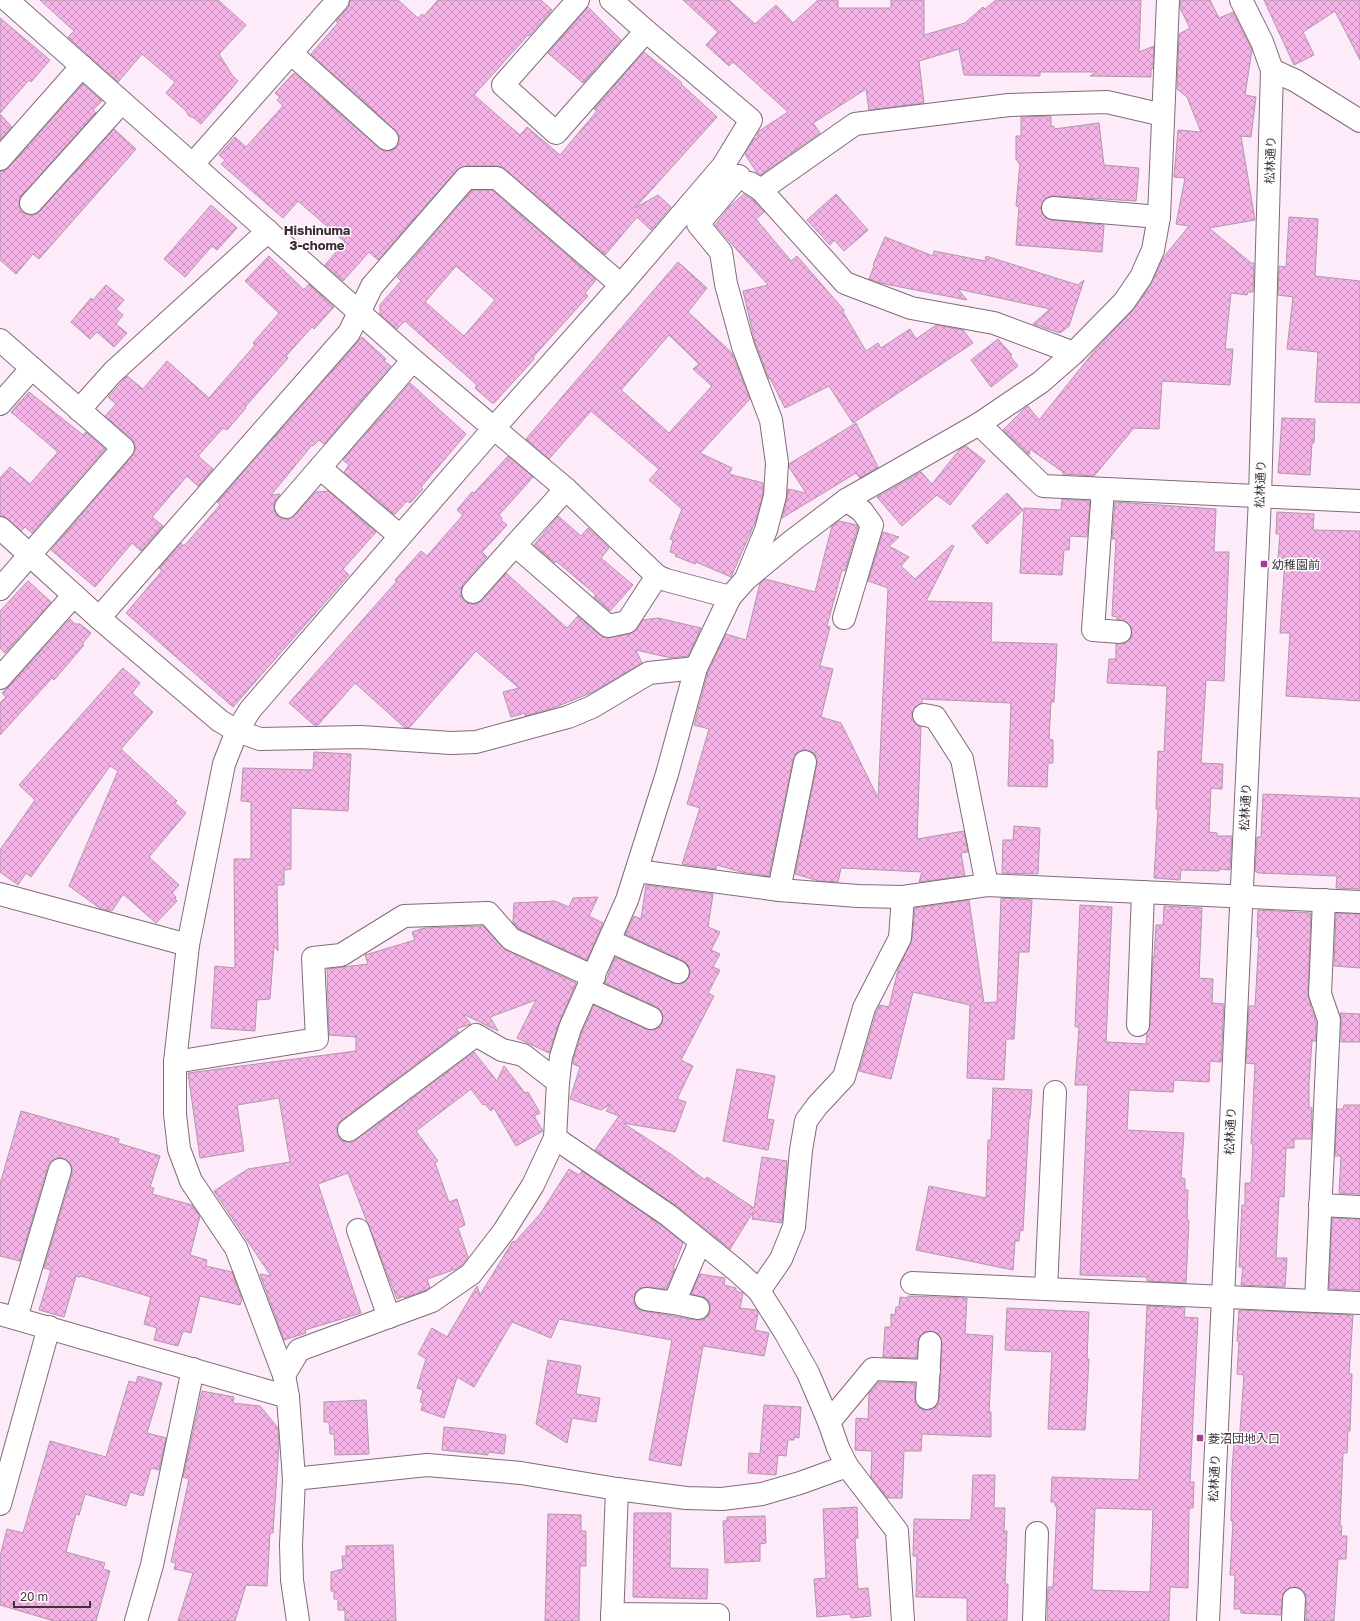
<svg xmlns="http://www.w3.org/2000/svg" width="1360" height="1621" viewBox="0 0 1360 1621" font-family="'Golos Text','Noto Sans JP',sans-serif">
	<defs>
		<pattern id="building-cross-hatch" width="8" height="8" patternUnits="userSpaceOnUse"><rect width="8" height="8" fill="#f6b3e7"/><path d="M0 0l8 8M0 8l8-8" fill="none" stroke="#c892bc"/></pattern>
	</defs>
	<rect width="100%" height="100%" fill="#feebf9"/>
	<!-- building -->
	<g fill="url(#building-cross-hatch)" stroke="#af99a9" fill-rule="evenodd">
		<polygon points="40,0 218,0 246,25 219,54 232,75 238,81 201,124 194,118 189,116 186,111 166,93 175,82 142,54 118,82 68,37 74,31"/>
		<polygon points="350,0 398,0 418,18 422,14 424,16 438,0 541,0 552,10 529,36 528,35 474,95 520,135 527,127 560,155 597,111 594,109 644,52 682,83 681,84 717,117 635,208 658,195 671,207 651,230 637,217 605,255 505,169 497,166 466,166 457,170 378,260 369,252 343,281 325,265 345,242 298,201 283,218 221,164 225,160 219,155 235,137 246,147 283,106 277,100 280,97 275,93 294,73 379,148 384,151 391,151 397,147 399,141 399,135 395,130 311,54 338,23 336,21 348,8"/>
		<polygon points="683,0 729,0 755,24 776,5 793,23 818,0 838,0 838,8 891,8 891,0 924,0 924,35 965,23 983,7 985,9 996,0 1141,0 1139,52 1154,46 1153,69 1151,68 1151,77 1090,76 1097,72 1040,72 1040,76 964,75 959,49 919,61 924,103 869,110 866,89 813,123 820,133 761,175 757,173 745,154 754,139 758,137 757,135 759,131 788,112 733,62 729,66 706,45 718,32"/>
		<polygon points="1180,0 1210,0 1219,18 1233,12 1252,50 1245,95 1256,97 1251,137 1241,136 1255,220 1209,228 1251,263 1254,263 1253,292 1248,292 1247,295 1231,293 1225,349 1233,349 1230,385 1162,381 1159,429 1134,428 1094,476 1063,474 1063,472 1030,449 1029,455 1003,430 1023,410 1028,406 1039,420 1096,349 1134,309 1151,284 1163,258 1189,226 1176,224 1185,178 1174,177 1178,130 1201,132 1187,97 1177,89 1179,34 1190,28 1180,8"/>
		<polygon points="1264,0 1360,0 1360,60 1335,11 1303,32 1314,55 1294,65"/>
		<polygon points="588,7 621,40 583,83 548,53"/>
		<polygon points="0,18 50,60 31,82 29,80 0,113"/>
		<polygon points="83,84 102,101 93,110 96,113 22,195 19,201 19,207 22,212 29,215 35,215 40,211 114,129 136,149 39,259 33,254 16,274 0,260 0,171 4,171 9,167"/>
		<polygon points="0,114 12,127 0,140"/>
		<polygon points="1051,116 1051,127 1054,126 1054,129 1099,123 1104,165 1139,168 1136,201 1054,196 1047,197 1043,201 1041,207 1042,213 1046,218 1052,220 1104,225 1102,252 1016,245 1019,207 1016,206 1020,163 1018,163 1018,160 1016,160 1016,136 1021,136 1021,117"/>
		<path d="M472,190H492L596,280L585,293L588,296L533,357L534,359L494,403H492L475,388L477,385L405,321L397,329L380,314V305L401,281L397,277ZM456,266L495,300L464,336L425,302Z"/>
		<polygon points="744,194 753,200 764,212 756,219 791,261 797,256 844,310 843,312 866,351 878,343 881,348 910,329 916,339 936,325 963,330 973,343 853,423 829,386 785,408 770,378 769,379 755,342 743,291 768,285 715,225 729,207"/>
		<polygon points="836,194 868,230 844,251 834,240 830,245 807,220"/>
		<polygon points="211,205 237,228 217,250 212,246 185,277 164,259"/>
		<polygon points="1289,217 1318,219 1315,276 1360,281 1360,403 1315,402 1318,352 1287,349 1293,297 1278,295 1279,266 1286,267"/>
		<polygon points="885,237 933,256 934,251 985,261 986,256 1078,285 1084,280 1069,326 1060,333 1033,324 1050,309 958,289 967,300 880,283 869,279 874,266 873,265"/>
		<polygon points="269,256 304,290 309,284 334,307 314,329 312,327 286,356 288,358 245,407 246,408 227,430 223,428 198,456 213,469 198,486 187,476 152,517 163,526 141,551 132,543 95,587 51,550 132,456 135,451 135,444 132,439 105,416 116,404 108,397 127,376 143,389 167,361 209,398 255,345 253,343 279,313 245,281"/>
		<path d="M678,262L707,288L688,312L732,353L750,399L700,453L732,468L729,474L763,483V494L756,520L731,577L696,562L695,564L675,556L676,554L670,552L673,540L670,539L682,509L649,480L659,469L591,411L549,459L526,439ZM669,335L699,364L693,369L712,386L669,433L621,390Z"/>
		<polygon points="106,285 124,300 116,309 123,315 116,324 127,333 114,347 97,332 90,339 71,322 91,298 93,300"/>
		<polygon points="362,337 386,359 384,361 391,366 324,444 319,440 313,446 312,445 271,495 280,494 274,504 274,511 278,516 283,519 290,519 295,515 316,492 328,491 376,532 343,569 349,575 233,707 126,613 162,571 159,568 181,543 184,546 220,505 217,502"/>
		<polygon points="998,339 1012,355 1010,356 1018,366 991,387 971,360"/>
		<polygon points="410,383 466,434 421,487 423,489 410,503 407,501 395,514 393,514 344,472 349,465 343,460"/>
		<polygon points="29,392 83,435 86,432 105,449 32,533 25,527 21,531 8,519 0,516 0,478 10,467 30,484 58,452 11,412"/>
		<polygon points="1282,418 1315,419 1314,443 1312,443 1310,475 1278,473"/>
		<polygon points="856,423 878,467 860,478 856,473 782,518 787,499 788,489 806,493 789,467 789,464"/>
		<polygon points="966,446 985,461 950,505 937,495 902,526 877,497 921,472 932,484 960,449"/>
		<polygon points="508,456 533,477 499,515 502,518 501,520 507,525 482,552 487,557 463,584 461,590 461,596 464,601 471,604 477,604 482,601 506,573 567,628 578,616 600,635 605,638 630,634 637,629 643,620 658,618 701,628 688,656 671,658 636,650 642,663 593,692 556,707 525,716 525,713 511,717 503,692 519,688 476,651 409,728 404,727 355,683 318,725 314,725 289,703 397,581 395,580 421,551 427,556 463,515 457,510 472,492 474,493"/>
		<polygon points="1007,493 1023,510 987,544 972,526"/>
		<polygon points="1062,499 1090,501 1087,537 1070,536 1069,550 1064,550 1062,575 1020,573 1024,508 1061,510"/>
		<polygon points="1115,502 1216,509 1214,552 1229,552 1224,681 1206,680 1201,763 1223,764 1222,789 1211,788 1209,832 1217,833 1217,836 1232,836 1230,870 1219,869 1219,871 1181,870 1180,880 1154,878 1158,809 1156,809 1158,751 1164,752 1167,686 1107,683 1109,659 1116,659 1116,644 1126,643 1131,639 1132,633 1131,627 1127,622 1117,619 1117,617 1112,616 1116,539 1112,539"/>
		<polygon points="1277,512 1314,514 1313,530 1360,531 1360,701 1286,696 1290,633 1280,633 1285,559 1278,559 1280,534 1276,534"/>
		<polygon points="558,516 581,536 588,528 601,540 609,548 601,558 633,585 610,611 594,597 596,595 588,588 556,561 555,563 534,545"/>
		<polygon points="839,521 857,525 858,527 845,571 842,570 827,626 830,627 820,666 833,669 821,717 841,723 878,798 888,588 868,581 883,532 899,537 889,546 909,557 901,566 915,579 952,545 954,546 926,601 992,603 991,642 1057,644 1054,702 1051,702 1049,739 1053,740 1053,763 1048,763 1047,787 1008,786 1011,703 922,699 922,703 915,707 912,713 912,720 916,724 921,727 917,839 964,831 968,852 961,853 965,876 919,882 922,872 841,868 838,882 819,881 795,874 817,764 817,758 814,753 807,750 801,750 796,753 793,760 769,876 741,872 717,865 716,869 682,864 700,808 687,804 709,729 694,725 708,672 726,634 746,640 760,583 765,579 815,592 832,526"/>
		<polygon points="28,581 51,602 5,653 0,648 0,611"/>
		<polygon points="70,619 75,624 80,624 91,633 82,644 84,645 54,680 52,678 0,735 0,703 6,697 2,693 9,686"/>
		<polygon points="123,668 140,683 132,693 153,712 121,749 177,801 175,803 186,813 149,857 179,885 172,893 176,897 175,899 177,901 156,923 123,894 112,911 101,909 69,886 118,771 110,766 31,877 26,873 18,885 0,872 0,850 35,800 19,785"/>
		<polygon points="314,752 351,754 348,811 291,808 291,869 284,870 284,885 277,885 278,951 274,946 270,999 257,1000 255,1031 211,1028 215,966 235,968 234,859 251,859 251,802 241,801 243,768 313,770"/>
		<polygon points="1263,794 1360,798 1360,889 1336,888 1337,876 1258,873 1255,871 1257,837 1261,837"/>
		<polygon points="1014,826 1040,828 1038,874 1002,873 1003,840 1013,840"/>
		<polygon points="646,885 713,894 708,927 720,932 711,950 720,954 713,967 720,970 708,993 714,996 681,1060 693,1066 677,1099 686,1102 675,1132 623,1123 672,1155 705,1180 707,1177 754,1208 762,1157 787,1161 782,1223 752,1219 753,1212 730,1249 675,1205 595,1150 619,1116 606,1111 611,1104 601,1110 570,1099 580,1067 573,1064 573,1060 582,1032 594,1005 646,1029 653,1030 658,1028 662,1023 663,1016 661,1011 657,1007 605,983 615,957 673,983 679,984 685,982 689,977 690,971 688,965 684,961 625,934 634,916 641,919"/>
		<polygon points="598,897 589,916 603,923 587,960 519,929 513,923 514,903 555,901 569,907 573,898"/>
		<polygon points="1001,898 1032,900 1029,952 1019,952 1014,1039 1006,1039 1004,1080 967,1078 970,1005 913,992 891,1079 859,1071 876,1013 880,1005 889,1007 898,970 912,939 915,908 969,900 984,1003 997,1002"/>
		<polygon points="1080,905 1112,907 1106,1042 1146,1044 1147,1033 1150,1025 1153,957 1154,957 1156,925 1163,925 1164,906 1202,908 1199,978 1213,979 1212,1003 1224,1004 1221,1062 1210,1061 1209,1082 1174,1080 1173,1092 1129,1090 1127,1130 1184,1133 1181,1178 1185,1179 1185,1190 1188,1190 1187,1220 1189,1220 1186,1283 1147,1281 1147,1277 1080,1275 1088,1085 1075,1085 1079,1027 1075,1027"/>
		<polygon points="1258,910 1311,913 1308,993 1311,1006 1311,1011 1313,1011 1316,1022 1316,1041 1312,1041 1309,1083 1309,1107 1312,1108 1311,1139 1294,1139 1294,1148 1286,1148 1284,1197 1279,1196 1276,1258 1287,1258 1285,1287 1241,1285 1243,1267 1239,1267 1242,1205 1245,1205 1245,1183 1251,1183 1253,1144 1251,1144 1255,1064 1246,1063 1249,1006 1255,1006 1259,937 1257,937"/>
		<polygon points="1336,913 1360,914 1360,968 1334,966"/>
		<polygon points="483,926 506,950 576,983 559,1023 549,1053 517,1038 536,1000 490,1017 498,1031 463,1014 471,1024 456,1029 459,1032 342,1120 337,1125 337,1132 339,1138 344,1142 351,1142 356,1140 474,1052 497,1081 504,1066 525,1093 528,1092 540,1113 534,1116 543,1131 516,1146 494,1108 491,1111 485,1104 483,1105 471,1089 416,1131 438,1161 435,1163 449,1202 457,1199 465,1225 458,1228 468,1257 462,1265 456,1269 427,1279 430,1288 426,1290 404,1298 404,1296 397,1299 348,1173 318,1184 361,1313 305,1330 306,1333 284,1340 260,1274 271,1276 214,1191 248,1169 290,1162 279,1098 237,1105 244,1151 200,1158 188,1073 356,1051 356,1037 329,1035 327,969 368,964 365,955 415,940 412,932 424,928"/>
		<polygon points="1340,1013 1360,1014 1360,1042 1341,1042 1341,1021"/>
		<polygon points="737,1069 775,1076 767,1119 774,1120 768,1150 723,1141"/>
		<polygon points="993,1088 1032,1090 1030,1118 1029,1118 1023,1231 1020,1230 1019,1241 1015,1241 1013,1270 916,1250 929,1186 986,1198 988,1140 991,1140"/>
		<polygon points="1344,1105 1360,1105 1360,1194 1339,1193 1341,1156 1335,1156 1337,1109 1343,1109"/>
		<polygon points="21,1111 119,1139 118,1143 160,1156 150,1187 154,1188 152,1194 192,1205 200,1216 190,1255 207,1260 206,1266 232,1272 242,1299 240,1305 200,1296 191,1333 183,1331 178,1346 154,1340 157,1328 144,1324 151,1297 81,1276 80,1277 76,1276 64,1317 39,1310 51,1270 44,1268 72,1174 72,1167 69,1162 63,1158 57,1158 51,1161 48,1166 20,1261 0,1256 0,1184"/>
		<polygon points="569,1169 579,1175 582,1171 661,1225 683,1243 673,1269 675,1269 666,1289 648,1287 641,1288 636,1292 634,1298 634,1303 638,1309 644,1311 695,1320 702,1320 707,1317 710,1311 710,1304 706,1298 691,1294 700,1274 725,1278 724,1285 736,1288 736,1291 743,1293 740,1308 757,1310 758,1313 755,1330 769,1333 764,1356 703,1346 681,1466 649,1460 672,1340 559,1319 551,1338 512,1322 474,1387 457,1377 444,1418 421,1410 423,1403 420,1402 423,1390 417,1388 426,1359 418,1354 432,1328 447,1337 477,1286 480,1295 513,1241 515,1242 540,1214"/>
		<polygon points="1332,1218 1360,1219 1360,1290 1329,1289"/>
		<polygon points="908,1296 967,1298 965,1334 993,1336 989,1412 991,1412 991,1437 922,1434 921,1451 904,1451 902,1498 887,1498 871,1477 872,1451 855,1450 856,1418 868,1419 869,1393 879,1382 915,1383 915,1398 916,1404 921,1409 927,1410 933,1409 938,1404 939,1399 942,1344 941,1338 937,1333 930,1331 925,1332 920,1336 918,1342 917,1358 883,1357 885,1327 891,1327 891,1314 895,1315 896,1307 899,1307 900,1297 908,1298"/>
		<path d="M1147,1306L1185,1308L1184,1317L1198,1318L1190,1482H1194L1193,1508H1189L1188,1588L1170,1587L1169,1621H1047L1048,1587H1053L1057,1506H1055V1502H1051L1052,1477L1139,1480ZM1095,1508L1153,1510L1150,1592L1092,1590Z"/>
		<polygon points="1007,1308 1089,1312 1087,1359 1089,1359 1085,1430 1048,1429 1052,1352 1005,1350"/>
		<polygon points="1239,1310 1353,1315 1349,1374 1352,1374 1350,1431 1348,1431 1347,1453 1343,1453 1340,1526 1342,1526 1341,1536 1347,1536 1346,1559 1338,1559 1334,1621 1306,1621 1306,1600 1305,1594 1301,1589 1295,1587 1289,1588 1283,1593 1281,1615 1241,1613 1241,1609 1234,1609 1235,1575 1230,1575 1233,1521 1231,1521 1232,1469 1234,1442 1239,1443 1244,1375 1237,1374 1239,1341 1237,1341"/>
		<polygon points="548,1360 581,1366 576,1394 600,1398 596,1422 572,1418 567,1443 536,1424"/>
		<polygon points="138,1376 162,1383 147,1433 166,1438 159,1470 151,1468 143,1496 130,1492 126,1506 85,1494 79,1515 76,1514 66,1552 105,1563 103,1569 110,1571 96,1621 54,1621 0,1605 0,1556 7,1529 23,1533 50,1441 106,1457 129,1381 136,1383"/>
		<polygon points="202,1391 234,1397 233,1403 260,1406 278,1428 279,1444 273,1533 270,1533 267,1586 246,1585 235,1621 178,1621 193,1573 174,1569 176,1563 171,1562 189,1479 183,1477"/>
		<polygon points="366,1400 369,1454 335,1455 334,1434 330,1434 329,1422 324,1422 324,1402"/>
		<polygon points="764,1405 801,1407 799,1438 794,1437 794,1440 788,1440 786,1456 778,1455 776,1475 748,1473 749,1453 760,1454"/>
		<polygon points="444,1427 467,1429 506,1435 504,1454 488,1452 488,1455 442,1450"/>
		<polygon points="973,1475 995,1475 994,1508 1005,1508 1004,1531 1007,1531 1005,1584 1008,1584 1007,1621 967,1621 967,1598 916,1597 917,1556 913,1556 914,1519 971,1520"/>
		<polygon points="857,1507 858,1538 855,1538 858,1589 868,1588 871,1616 851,1618 850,1614 817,1617 814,1579 826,1578 823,1509"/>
		<polygon points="634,1513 671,1513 670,1568 708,1569 707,1599 633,1597"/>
		<polygon points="548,1514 581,1515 581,1531 586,1531 586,1566 580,1566 579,1621 545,1621"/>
		<polygon points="765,1516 766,1543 760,1544 760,1561 725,1563 723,1521 727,1521 727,1517"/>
		<polygon points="393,1545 396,1621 345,1621 345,1610 338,1610 338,1599 334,1599 334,1591 331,1591 331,1572 343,1569 342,1556 346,1556 346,1546"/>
	</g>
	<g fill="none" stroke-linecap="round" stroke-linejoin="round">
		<!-- minor casing -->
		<g stroke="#806b7b" stroke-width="24">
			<g id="minor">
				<polyline points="7,0 413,360 566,489 657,576 666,580 730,597"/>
				<polyline points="578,0 503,85 556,133 646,31"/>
				<polyline points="291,53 387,139"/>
				<polyline points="1272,70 1296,81 1360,121"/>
				<polyline points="0,159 82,66"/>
				<polyline points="193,164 338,0"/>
				<polyline points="739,176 698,224 721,252 726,284 743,346 771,420 777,463 775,496 766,530 747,576"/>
				<polyline points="750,183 761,190 845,283 911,308 994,323 1074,353"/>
				<polyline points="761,190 855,124 1009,105 1107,102 1163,115"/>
				<polyline points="31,203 122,102"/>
				<polyline points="1053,208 1159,217"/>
				<polyline points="0,340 123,448 0,589"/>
				<polyline points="0,404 32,368"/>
				<polyline points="79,410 113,372 268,231"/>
				<polyline points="979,424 1043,486 1360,501"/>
				<polyline points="320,468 400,536"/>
				<polyline points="566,489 515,545 608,626 627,622 657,576"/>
				<polyline points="1103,489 1093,630 1120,632"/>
				<polyline points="286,507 413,360"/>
				<polyline points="0,528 99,618 220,721 237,731 260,739 361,737 451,743 476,742 568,717 592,707 649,673 696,668"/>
				<polyline points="473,592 515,545"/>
				<polyline points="99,618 349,333 372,286 466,178 497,178 621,285"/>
				<polyline points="844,618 872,525 862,511 846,500"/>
				<polyline points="0,678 74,595"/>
				<polyline points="924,715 935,717 962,759 987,885"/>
				<polyline points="637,871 779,890 858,896 903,897 987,885 1360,902"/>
				<polyline points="779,890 805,762"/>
				<polyline points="0,894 188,945"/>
				<polyline points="610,941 678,972"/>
				<polyline points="588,989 651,1018"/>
				<polyline points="1138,1025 1143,892"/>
				<polyline points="175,1062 317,1039 313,958 341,955 404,916 488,913 511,939 594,977"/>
				<polyline points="349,1130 476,1035 502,1050 523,1055 558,1082"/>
				<polyline points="555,1138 668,1215 736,1270 759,1291 785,1332 808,1373 829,1422 838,1448 847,1466 897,1531 903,1621"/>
				<polyline points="1320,1205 1360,1207"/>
				<polyline points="358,1230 389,1317"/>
				<polyline points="912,1283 1360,1303"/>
				<polyline points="1046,1289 1055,1092"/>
				<polyline points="759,1291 781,1259 794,1227 801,1150 806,1121 817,1106 844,1077 864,1008 900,938 903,897"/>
				<polyline points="646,1299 674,1303"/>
				<polyline points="1316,1301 1329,1020 1320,994 1324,900"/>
				<polyline points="698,1308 674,1303 700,1242"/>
				<polyline points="0,1314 288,1397"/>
				<polyline points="16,1318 60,1170"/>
				<polyline points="284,1375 299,1350 432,1301 471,1274 504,1231 533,1185 555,1138 558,1082 561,1057 570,1028 627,900 667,774 696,668 730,597 746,579 792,541 846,500 979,424 1041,382 1074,353 1124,302 1141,277 1153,250 1159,217 1168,0"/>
				<polyline points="927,1398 930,1343"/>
				<polyline points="829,1422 873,1369 929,1371"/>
				<polyline points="294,1479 427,1465 521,1473 617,1489 686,1498 722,1499 762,1494 800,1483 847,1466"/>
				<polyline points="0,1504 49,1327"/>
				<polyline points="612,1614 718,1615 718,1621"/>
				<polyline points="136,1621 152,1565 193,1369"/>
				<polyline points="298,1621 292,1580 291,1545 294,1479 288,1397 284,1375 236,1248 191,1181 179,1149 175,1114 175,1062 188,945 224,764 237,731 250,710 494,428 621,285 723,166 751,120 646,31 611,0"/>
				<polyline points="612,1621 617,1489"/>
				<polyline points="1034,1621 1037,1533"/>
				<polyline points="1208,1621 1260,497 1272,70 1262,42 1241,0"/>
				<polyline points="1293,1621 1294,1599"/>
			</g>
		</g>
		<!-- minor -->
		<use href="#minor" stroke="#fff" stroke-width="22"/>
	</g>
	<!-- markers -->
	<g fill="#a83996" stroke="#fefefe" stroke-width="1.5">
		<rect x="1260" y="560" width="8" height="8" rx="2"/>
		<rect x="1196" y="1434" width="8" height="8" rx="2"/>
	</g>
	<g text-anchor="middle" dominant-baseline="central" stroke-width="3" stroke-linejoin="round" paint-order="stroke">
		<!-- street labels -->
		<g font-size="12" fill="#3d343b" stroke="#fefefe">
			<text transform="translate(1270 160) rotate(-88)">松林通り</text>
			<text transform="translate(1260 484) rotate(-88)">松林通り</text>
			<text transform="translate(1245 807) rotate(-87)">松林通り</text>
			<text transform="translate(1230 1131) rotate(-87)">松林通り</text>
			<text transform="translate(1214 1478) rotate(-87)">松林通り</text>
		</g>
		<!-- poi labels -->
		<g font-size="12" fill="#3d343b" stroke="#fefefe" text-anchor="start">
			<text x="1272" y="564">幼稚園前</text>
			<text x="1208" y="1438">菱沼団地入口</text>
		</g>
		<!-- neighbourhood labels -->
		<g font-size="13" font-weight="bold" fill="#3a2936" stroke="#fefefe">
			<text x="317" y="230">Hishinuma<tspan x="317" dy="15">3-chome</tspan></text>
		</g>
	</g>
	<!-- scale -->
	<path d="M14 1601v6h76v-6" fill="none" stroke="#3d343b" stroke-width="2"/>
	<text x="20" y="1601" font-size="12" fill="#3d343b" stroke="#fefefe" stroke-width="3" paint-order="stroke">20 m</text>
</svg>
